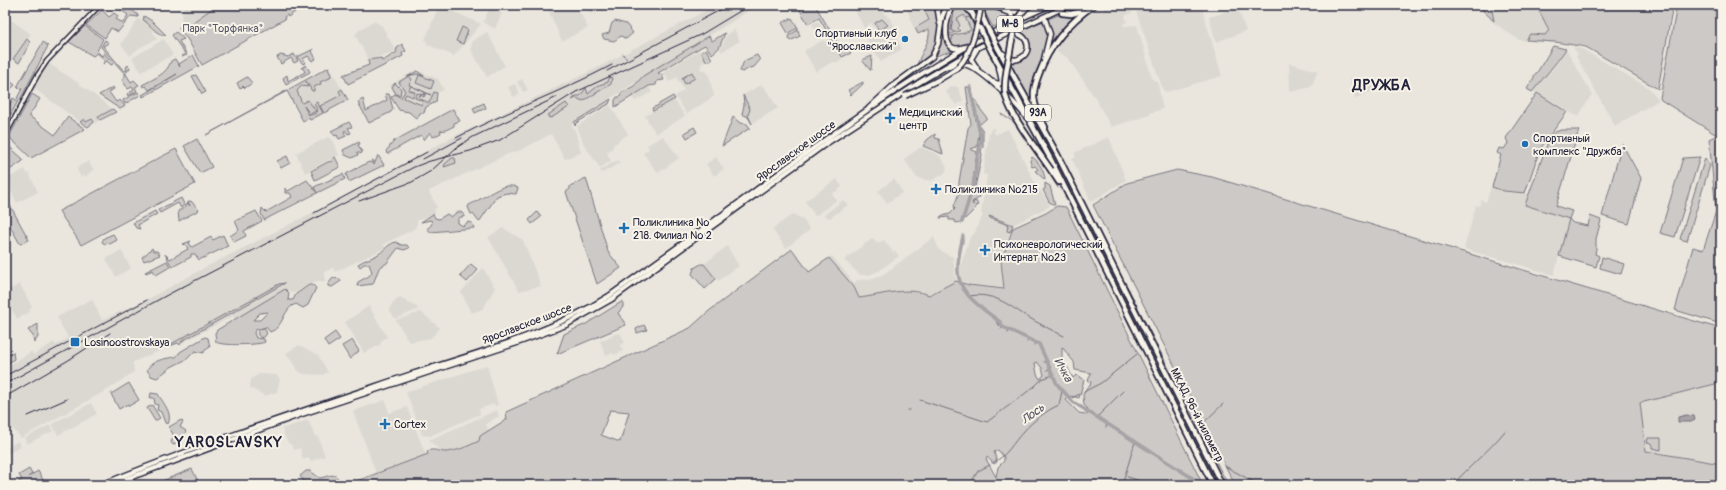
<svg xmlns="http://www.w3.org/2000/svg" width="1726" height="490" viewBox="0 0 1726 490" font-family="Pangolin,sans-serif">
	<rect width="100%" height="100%" fill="#eae6de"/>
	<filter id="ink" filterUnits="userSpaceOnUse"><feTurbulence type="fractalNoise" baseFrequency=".025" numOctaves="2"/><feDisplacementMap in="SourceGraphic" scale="8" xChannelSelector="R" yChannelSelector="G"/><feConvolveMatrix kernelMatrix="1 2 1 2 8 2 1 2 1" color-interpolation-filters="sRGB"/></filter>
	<g filter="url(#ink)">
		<!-- built -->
		<g fill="#dbd8d2">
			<polygon points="184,5 217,5 186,27 180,26"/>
			<polygon points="439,5 481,24 454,56 426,44 427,41 425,40"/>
			<polygon points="546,5 576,5 588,28 562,41"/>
			<polygon points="586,5 613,5 610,8 590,14"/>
			<polygon points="716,5 758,5 573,122 572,127 575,130 581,153 565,159 551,134 521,150 508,154 431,190 429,192 437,207 434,210 436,213 417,221 417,224 414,229 384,244 385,248 335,272 333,268 324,272 325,281 317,281 294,293 289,291 285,296 235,319 233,316 182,343 181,342 133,362 134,372 109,389 21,438 13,429 5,434 5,364 10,365 32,351 33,355 54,342 56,345 68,338 57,317 92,299 102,320 150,298 202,269 316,211 449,139 599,67"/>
			<polygon points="861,5 879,5 885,15 887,14 887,18 889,17 898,31 894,34 902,49 881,62 865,36 875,30 871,23 864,28 854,9"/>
			<polygon points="909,5 921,5 929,20 913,27 907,9"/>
			<polygon points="1108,5 1130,5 1133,12 1125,16 1127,22 1123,24 1124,26 1137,25 1152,78 1155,81 1157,80 1163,109 1150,113 1150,115 1111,127 1094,96 1067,57 1058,53 1057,50 1065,35 1080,20 1096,9 1104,11 1103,9"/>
			<polygon points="1134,5 1201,5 1222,76 1166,92 1163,90"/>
			<polygon points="1483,5 1536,5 1555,43 1519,40 1491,21"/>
			<polygon points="490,8 502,13 495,29 483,22"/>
			<polygon points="1238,8 1246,31 1216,42 1209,17"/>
			<polygon points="964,15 971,30 962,34 957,19"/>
			<polygon points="8,18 31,34 13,59 5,54 5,22"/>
			<polygon points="138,19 150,26 157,39 139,48 130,56 121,44"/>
			<polygon points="374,21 382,26 396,51 369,60 355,35 359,30"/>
			<polygon points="818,21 825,34 820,37 812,24"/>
			<polygon points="734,29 740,41 721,52 720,50 726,36"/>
			<polygon points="487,32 505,66 487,77 471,50 472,41"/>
			<polygon points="830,38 842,59 836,63 834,61 816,72 804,51 823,40 824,42"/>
			<polygon points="164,39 173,55 141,72 132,58"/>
			<polygon points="1575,47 1584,50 1649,88 1659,100 1615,126 1576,56 1578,54 1573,48"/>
			<polygon points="1566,49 1592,94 1578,117 1533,91 1546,74 1552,70"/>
			<polygon points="699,50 706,61 701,64 702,66 700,67 702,71 705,69 709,76 714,96 687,114 675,96 684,90 677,79 679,76 669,82 663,72"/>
			<polygon points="48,63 74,80 113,109 98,116 100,120 91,126 84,119 80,122 36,90 32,89"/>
			<polygon points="1289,63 1318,71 1311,87 1290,92"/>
			<polygon points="330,68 348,100 310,121 292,88"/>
			<polygon points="416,70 438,79 444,90 435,94 436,102 426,107 424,113 420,113 417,119 409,112 399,110 391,97 395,94 390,85"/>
			<polygon points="1349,78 1374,85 1374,91 1355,98"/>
			<polygon points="522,79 528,90 523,92 517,82"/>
			<polygon points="515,84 520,94 513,97 508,87"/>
			<polygon points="761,85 765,88 778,108 753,123 748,115 750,109 743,95"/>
			<polygon points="952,86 958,87 963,101 956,105 945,91 949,89 947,87"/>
			<polygon points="649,87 652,92 635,101 632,97"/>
			<polygon points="674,99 685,116 656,134 645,116"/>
			<polygon points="610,105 628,134 613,145 613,147 607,153 611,161 600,168 584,145 577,126"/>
			<polygon points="992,128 994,128 994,133 997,134 1008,129 1033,179 1050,206 1013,225 1000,262 1003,288 969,284 961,281 960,267 970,237 974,234 983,215 981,213 987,175 983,174 989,133"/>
			<polygon points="663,136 679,158 658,173 643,153 649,149 647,145"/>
			<polygon points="328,137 331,138 339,155 305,173 296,153"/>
			<polygon points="1109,137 1126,180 1091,202 1072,159 1076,157 1074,153"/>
			<polygon points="921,147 939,155 947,167 945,173 931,181 917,178 904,159"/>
			<polygon points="716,157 724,169 714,176 706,164"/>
			<polygon points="618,160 620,163 602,173 600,170"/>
			<polygon points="90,161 90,165 94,169 85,177 84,175 81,177 77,170 79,166"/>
			<polygon points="25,169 27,174 29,173 38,192 17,203 5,180"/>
			<polygon points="837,179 842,187 832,194 837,200 815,216 805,201"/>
			<polygon points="894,179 903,192 887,203 878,191"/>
			<polygon points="1491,187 1504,191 1529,194 1525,205 1569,219 1554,275 1464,249 1476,205 1479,206 1481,200 1486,202"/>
			<polygon points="843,200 848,205 830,218 825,216 824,215"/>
			<polygon points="793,214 803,219 810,230 786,248 772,229"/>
			<polygon points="503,228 523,240 541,286 519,291 488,237"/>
			<polygon points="934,237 939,250 953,257 956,281 929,295 920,291 906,291 859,298 854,287 829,258 832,256 854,283 857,280 874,279 885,273"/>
			<polygon points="873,238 877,243 884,240 893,252 895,251 899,256 879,271 869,275 860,275 844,260"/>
			<polygon points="727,246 739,266 718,281 704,264"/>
			<polygon points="121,250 131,268 116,277 106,259"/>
			<polygon points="483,268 495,288 483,309 471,313 461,292"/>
			<polygon points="20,284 32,307 29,310 30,312 17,319 5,297 5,292"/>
			<polygon points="400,297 418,308 417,310 395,319 389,309 392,304"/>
			<polygon points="369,306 387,337 382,340 380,345 364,353 345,322"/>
			<polygon points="421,312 440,328 431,338 409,342 396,320"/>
			<polygon points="617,333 621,334 625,343 620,345 623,351 614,355 613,353 606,356 600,341"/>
			<polygon points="299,345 318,355 328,372 323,375 304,374 298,371 286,353"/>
			<polygon points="487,365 498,405 495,406 494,404 479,409 480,414 430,436 422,435 406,392"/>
			<polygon points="1721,373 1721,464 1646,451 1640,403 1715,384"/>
			<polygon points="259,374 276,375 280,379 277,392 265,396 250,388 251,379"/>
			<polygon points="385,400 389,413 407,407 426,455 376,473 353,411"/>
			<polygon points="91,403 97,414 58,435 52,424"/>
			<polygon points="497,410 499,416 486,424 489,431 480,436 479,441 461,449 444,452 438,449 429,440"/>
			<polygon points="308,420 316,437 318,437 325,456 311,461 308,458 303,460 300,448 294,450 292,445 288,443 282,429"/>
			<polygon points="50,425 53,431 27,444 24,438"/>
			<polygon points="18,441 21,446 8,454 5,449"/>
		</g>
		<!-- green -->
		<g fill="#cdc9c6" stroke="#787680" fill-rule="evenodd">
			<polygon points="119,5 127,11 121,5 128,5 131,8 130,10 132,10 138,15 138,17 131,16 118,32 111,28 105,38 86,25 102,10 109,17 114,13 118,16 116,19 123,23 128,15 118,8"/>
			<polygon points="217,5 297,5 299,9 288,17 287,15 284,17 285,19 202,65 188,40 179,29 180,26 186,27"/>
			<polygon points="797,5 815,5 841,49 844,47 846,50 849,49 851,53 842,57 819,18 808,24"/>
			<path d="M922,5H936C940,34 942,47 917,65C921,52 931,41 929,29L918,34L915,28L929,20Z"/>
			<path d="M948,5H949L945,16L948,18C946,29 941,44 954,50L936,56C943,39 942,22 948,5Z"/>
			<path d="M955,5H962L966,9L978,35C970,40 960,50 950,46L948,36L964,33L971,30L964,15L957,19L960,26L958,28L960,31L949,34L948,33L951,11Z"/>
			<polygon points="997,5 1017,7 1018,5 1023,6 1019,10"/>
			<polygon points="1077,5 1090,5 1080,10 1069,12 1068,9"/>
			<polygon points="1477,5 1491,5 1494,21"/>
			<polygon points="1536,5 1673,5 1658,89 1586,47 1555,42 1526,40 1530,34 1545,35 1549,30"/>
			<polygon points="1677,5 1721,5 1721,130 1715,134 1661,100 1660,98"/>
			<polygon points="988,8 1008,13 1010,15 1010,20 993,27 984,11"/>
			<polygon points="1061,14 1077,16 1064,28 1050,46 1052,33 1048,19"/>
			<path d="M144,16L152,21L166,35C157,36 151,25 143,20Z"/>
			<polygon points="792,18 798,28 788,33 782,23"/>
			<polygon points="882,19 888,25 879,31 875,23"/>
			<polygon points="615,21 626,24 633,33 626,39 621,36 614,41 604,39 602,35 609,33 612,23"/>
			<path d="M1044,21C1055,53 1028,73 1033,106L1010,63C1022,62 1034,54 1029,41L1017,31Z"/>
			<polygon points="85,26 103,39 97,51 102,56 104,53 113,64 111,65 107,61 103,64 105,60 97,53 93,56 69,42"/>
			<polygon points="462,27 468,30 463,44 456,41"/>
			<polygon points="798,30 800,36 790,41 788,36"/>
			<polygon points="176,32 184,39 179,41 187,55 182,57 181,56 185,54 172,35"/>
			<polygon points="725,33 719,48 712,54 705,45 701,47 658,73 662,75 664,80 657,81 656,85 649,86 615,107 615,100 617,97 620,97 621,93 634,86 643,76 709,36 712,41"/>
			<polygon points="27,39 30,42 29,45 19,63 13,59"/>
			<polygon points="105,40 109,43 103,46 124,71 127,70 126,67 128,65 130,68 125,74 101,47"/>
			<polygon points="43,42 48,46 20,100 17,98 22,89 17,87"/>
			<path d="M402,44L406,51L402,53L403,56L348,84L343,75L369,65L368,60L381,58L382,61C387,59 391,55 396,53L397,48Z"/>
			<path d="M1553,46L1566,49C1555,65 1544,77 1532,92L1527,89Z"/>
			<polygon points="314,49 312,51 316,59 312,61 308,56 303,59 306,63 303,64 297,57"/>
			<polygon points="706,49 712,59 707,62 701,52"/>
			<polygon points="294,54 298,61 294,63 291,58 281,64 277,57 281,55 288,57"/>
			<path d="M193,55L199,66L143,97L142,95L177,74L149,90L146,86L143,87L142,85C155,78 167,74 171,61L175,59L180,67L179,64Z"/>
			<polygon points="757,55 760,60 754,67 749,68 743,72 740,71 744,61"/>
			<polygon points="872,56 871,70 870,70 862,60"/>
			<polygon points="306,65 310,72 286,85 283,78 287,75 288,81 305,72 303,68 301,68"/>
			<polygon points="329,67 328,69 331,75 330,78 320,82 321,84 314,87 314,91 312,91 306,81 308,87 301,86 297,91 302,103 308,100 316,111 310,114 304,106 308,114 311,115 316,113 317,109 314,104 317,102 323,113 310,120 309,118 303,121 287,91 206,135"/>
			<path d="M417,71L424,76L417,74L408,76L412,79L409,85L431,95L426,93L424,97L420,95L419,98L429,103L434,92L437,93L436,102L426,107L424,113H420L417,119L409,112L399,110L391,97L395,94L401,98L405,91L399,82ZM411,86L425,92L424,95L417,93L415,98L423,101L422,105L404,98L406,94L413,97L415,92L409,90Z"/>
			<polygon points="692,72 695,78 685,84 682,78"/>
			<polygon points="126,74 131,82 134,80 139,85 135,87 137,91 128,96 127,94 134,90 132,87 128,89 122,80"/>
			<polygon points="196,75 206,92 202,94 192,76"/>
			<polygon points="419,75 434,81 431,89 416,83"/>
			<polygon points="247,77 252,83 245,88 243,86 240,89 237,83"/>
			<polygon points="609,77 612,78 611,84 583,101 576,98 572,100 576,96 580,96 586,88 588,94 599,85 608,82"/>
			<polygon points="6,78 15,85 9,91 5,88"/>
			<polygon points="863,82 863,84 851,95 848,90"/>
			<polygon points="395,83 401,89 400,96 396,94 392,87"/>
			<polygon points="113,87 114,89 109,92 116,102 120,100 125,106 120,109 99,95"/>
			<polygon points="966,87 969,87 979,134 977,147 970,149 977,152 972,187 961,222 956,223 954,220 949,220 949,217 940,218 941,216 950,214 955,209 954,206 959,193 959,182 968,128 971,124"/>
			<polygon points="971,88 972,88 973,97 978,103 978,106 987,118 979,125 983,131 983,147 981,150 982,155 974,192 980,196 979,198 972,202 973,205 973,202 976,201 978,205 975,206 976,208 963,221 973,187 981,137"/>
			<polygon points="342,89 348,100 324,113 320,106 341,95 339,91"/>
			<polygon points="138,92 140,95 125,104 123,100"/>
			<polygon points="1537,93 1567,112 1540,149 1525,193 1504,191 1492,187 1501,155 1497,153 1499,148 1504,149 1508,143 1506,138"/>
			<polygon points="32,94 40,99 29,116 55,135 68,117 85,129 31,158 9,137"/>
			<polygon points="385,94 389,94 393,109 391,112 369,123 358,102 363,99 366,111 387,100"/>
			<polygon points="743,95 750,109 748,115 752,124 748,117 742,114 744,105"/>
			<polygon points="673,96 675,99 653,111 652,108 659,105 659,104"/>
			<polygon points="13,98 18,101 11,114 6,112"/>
			<polygon points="611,99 609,104 576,123 575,126 574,122"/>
			<polygon points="484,103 486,108 475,113 473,108"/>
			<polygon points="566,103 569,107 551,118 548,117 548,115"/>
			<polygon points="113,109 116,112 100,120 98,117"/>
			<polygon points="453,109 460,121 454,123 454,126 446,130 440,131 441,133 433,137 430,132 424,140 421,135 387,154 386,151 394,141"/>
			<polygon points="733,117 740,123 747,124 750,128 722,146"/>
			<polygon points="84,119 86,122 92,119 94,122 88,127 80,122"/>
			<polygon points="349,122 352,127 348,128 351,133 348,134 345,130 344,132 346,136 339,139 337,135 335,136 331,131"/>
			<polygon points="694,127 697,132 687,138 684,133"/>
			<polygon points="1561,130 1579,130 1556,206 1572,211 1569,219 1573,223 1588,226 1590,216 1601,220 1596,239 1596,249 1595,254 1599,256 1596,267 1559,256 1569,219 1525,205 1549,139 1555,132"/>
			<polygon points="1721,133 1721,324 1675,310 1693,247 1703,250 1716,211 1709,139"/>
			<polygon points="935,134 935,138 939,139 943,154 923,146 927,140"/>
			<polygon points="197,139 212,167 200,173 184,146"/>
			<polygon points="359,142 360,144 358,145 362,152 361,154 357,152 358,155 352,158 345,155 343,150"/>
			<polygon points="5,143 22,158 23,161 5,173"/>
			<polygon points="1622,144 1641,178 1629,224 1602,216"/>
			<path d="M176,149L195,184L81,245C73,231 67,225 59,211Z"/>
			<polygon points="378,155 384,165 349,182 346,174 369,162 372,163 372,160 374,161 374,165"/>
			<polygon points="287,156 290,163 281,168 277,161"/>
			<polygon points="335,157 340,167 315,180 311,171 328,162 333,161 332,159"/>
			<path d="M1032,157C1039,161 1045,173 1045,180L1035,171L1038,169L1035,166L1032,167L1030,161Z"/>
			<polygon points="1700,157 1675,237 1660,233 1683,158"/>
			<polygon points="452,158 455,158 456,163 444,167 445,164"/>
			<polygon points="1705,158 1710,165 1687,241 1680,239"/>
			<polygon points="1177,170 1212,177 1721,329 1721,372 1715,384 1640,403 1646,451 1721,464 1721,485 1235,485 1093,205 1127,183"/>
			<polygon points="343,174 345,179 317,193 314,187"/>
			<polygon points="586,178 608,252 621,268 597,284 566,192 570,189 570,186"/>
			<polygon points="307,180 317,193 264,220 261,214 262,208 266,212 292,197 290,193 285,193 285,188 288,191"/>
			<polygon points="1045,183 1050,186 1055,205 1049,202 1043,190 1045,189"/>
			<path d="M513,186L518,188L516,194L506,193L497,196L479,222L473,214H471L468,207L469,205C478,201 499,187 506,186C509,186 511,186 513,186Z"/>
			<polygon points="5,196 29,240 20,244 5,217"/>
			<polygon points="181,198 184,204 183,206 181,208 178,203 160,213 158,210"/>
			<polygon points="191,201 199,210 179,221 178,211 184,208 188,203 190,206 188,202"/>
			<path d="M1057,206L1066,207L1203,485H346L428,454L427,451C435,448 438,452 446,452C458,451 468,446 479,441L480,436L507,419L506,412L690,328L709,311L792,249L809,272L829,258L854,287L859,298C882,295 908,286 929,295L956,281L969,285L1004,289L1001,262L1013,228L1046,213ZM1062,347L1074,362L1075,370L1091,373L1088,381L1091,382L1090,386L1087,388L1083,395L1084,405L1088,409L1085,414L1079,413L1066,400L1071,396L1079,398L1084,380L1076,375L1073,378L1062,357ZM1037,362L1042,368L1044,375L1040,379L1037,374L1035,363ZM610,410L629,412L620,442L601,435ZM998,450L1004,457V461L998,467L996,477L986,459L987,457L994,464L997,462L994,452Z"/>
			<polygon points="155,211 157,214 138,225 140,229 136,228 133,223"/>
			<polygon points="256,211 262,221 244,231 246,236 234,242 230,236 239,230 235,221"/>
			<polygon points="457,212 461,212 465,216 458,218 458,223 463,226 468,222 472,223 474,228 431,232 427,229 432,224 431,220 421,222 433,214 435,218 439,219 447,214 451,217"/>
			<polygon points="537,212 541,217 532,224 529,220"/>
			<polygon points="989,216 1013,225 1010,232 1007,231 1008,225 990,218"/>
			<polygon points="113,234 117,240 110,244 107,243 105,244 102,242 104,238"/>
			<polygon points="223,235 228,246 199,260 195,254 191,254 191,257 172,267 165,254 170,259 188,249 186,245 183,244 191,241 189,243 192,247 211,237 213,240"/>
			<path d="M396,242L401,245H407L409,248L404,250L398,248L387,263L379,268L373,284L357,286L358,282L369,276L372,272L369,264H364L360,267L358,264C364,260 369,259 375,256C384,252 387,244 396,242Z"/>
			<polygon points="152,248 153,251 157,251 160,255 144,261 142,257 146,254"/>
			<polygon points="1602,257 1624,264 1621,274 1600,268"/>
			<polygon points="167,261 170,267 156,275 153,270 146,273 145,272"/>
			<polygon points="471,264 478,270 467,282 460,276"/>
			<polygon points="701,264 704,264 716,279 705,289 692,274 694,268"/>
			<polygon points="333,278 340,279 341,281 332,287 328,286 328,284"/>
			<polygon points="285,283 182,341 180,345 178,343 164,348 279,284"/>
			<path d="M309,285H313L316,288L308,305L303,308L296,304C283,307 284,328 270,332L266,327L255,330L254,333L256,338L264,339L265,342C260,345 221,346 216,342L215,333L217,330L285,289L289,293L288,300H293L296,294ZM268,312L260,320H253L260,313Z"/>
			<polygon points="623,301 623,307 618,313 626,325 557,354 564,334 586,324"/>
			<polygon points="38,324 38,337 34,343 33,336 28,330"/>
			<polygon points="644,325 647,330 637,333 636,329"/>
			<circle cx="262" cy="333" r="4.5"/>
			<polygon points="335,332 340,339 328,347 324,340"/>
			<path d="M205,337L208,338L210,347L204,351V353L195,351L187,359L171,367L157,378L151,376L147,370C151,360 167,358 176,357L180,352Z"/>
			<polygon points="352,340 359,351 350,359 342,346"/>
			<polygon points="13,352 14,359 7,364 5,363 5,357"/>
			<polygon points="129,383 139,400 129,406 128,404 119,409 111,394"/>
			<path d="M151,393L158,394C163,403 173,413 168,424L165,423L161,412L157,410L158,405L155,404L154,398H150Z"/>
			<polygon points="152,405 160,418 155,421 147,408"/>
			<polygon points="181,420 183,422 180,427 186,431 179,443 173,445 171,442 174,436 169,427"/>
			<polygon points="1648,438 1661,438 1661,450 1652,448 1652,444 1647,443"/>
			<polygon points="29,469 32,474 28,477 38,471 46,485 14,485 22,480 19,475"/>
			<polygon points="192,469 200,485 152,485"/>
			<path d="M306,471H310L320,478C330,476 335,471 341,483L338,485H307L300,476Z"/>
		</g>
		<!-- water -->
		<polygon fill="#a6a3a6" stroke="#716f7b" points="1686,415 1694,416 1695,420 1691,422 1678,422 1678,417"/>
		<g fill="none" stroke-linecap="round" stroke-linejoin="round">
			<!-- stream -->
			<g stroke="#716f7b" stroke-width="1">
				<polyline points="966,18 970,17"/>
				<polyline points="954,32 951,30 954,11 962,6"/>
				<polyline points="953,36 951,43 953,45"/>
				<polyline points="623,54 624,56"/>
				<polyline points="625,57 628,60"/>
				<polyline points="1001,114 1017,124"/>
				<polyline points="1040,158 1058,188"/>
				<polyline points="1127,286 1228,485"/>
				<path d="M969,296C993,292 1007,304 1026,316C1038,323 1051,330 1064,336"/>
				<polyline points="996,322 1001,327"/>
				<polyline points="1001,329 1003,327"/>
				<polyline points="1008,333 1009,330"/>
				<polyline points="1027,342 1028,339"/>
				<polyline points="1034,345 1035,342"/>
				<polyline points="1044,362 1047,361"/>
				<polyline points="1047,370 1050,369"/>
				<polyline points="1070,399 1101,383 1137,354"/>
				<polyline points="920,400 987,422 1035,386 1042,379 1053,375"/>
				<polyline points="908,410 910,410"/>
				<polyline points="1087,415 1089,412"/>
				<polyline points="1097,417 1123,391"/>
				<polyline points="1106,427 1107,424"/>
				<polyline points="1199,427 1223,404"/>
				<path d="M992,463C1007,457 1013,442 1024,431C1033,421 1047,410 1059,405L1062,391"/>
				<polyline points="1223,465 1259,485"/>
				<polyline points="1125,476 1152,485"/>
				<polyline points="966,485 972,481 978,471 990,465"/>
				<polyline points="1122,485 1135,442"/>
				<path d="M1453,485C1469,466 1489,451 1505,431"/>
			</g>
			<!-- river -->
			<g stroke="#a6a3a6" stroke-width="3.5">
				<polyline points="962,222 973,187 981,137 970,87"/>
				<path d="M963,236C961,246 958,257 958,267C956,293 982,308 1000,322L1003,327L1039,344L1057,384L1073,402L1197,481L1199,485"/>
			</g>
			<!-- trunk-tunnel -->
			<polyline stroke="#c2bfbd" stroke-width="4.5" stroke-dasharray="4.5 2" stroke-linecap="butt" points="1040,7 1062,13"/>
			<!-- secondary casing -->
			<g stroke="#22223b" stroke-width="6">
				<polyline id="secondary" points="5,136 37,76 47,61 100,5"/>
			</g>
			<!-- primary casing -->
			<g stroke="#22223b" stroke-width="7">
				<g id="primary">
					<polyline points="937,5 940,24"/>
					<path d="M953,5C945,16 939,57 964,47"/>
					<polyline points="964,5 970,12"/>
					<polyline points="1004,11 1011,13 1012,17 1006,24"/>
					<polyline points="983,16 982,10 984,7 992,7"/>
					<polyline points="977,49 971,59 977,68"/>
					<path d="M1002,53L1014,60C1034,58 1031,32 1011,33"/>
					<polyline points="1044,59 1050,34 1045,19"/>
					<path d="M949,66C955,64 961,63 967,65C982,70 1016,103 1026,117"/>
					<polyline points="993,82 999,84 1002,82 999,68"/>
					<polyline points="869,108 895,84 932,57 938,44 942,17 947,5"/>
					<path d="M101,485C203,443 308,409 412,374C479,352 549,334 609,296C662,258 716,220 768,181C856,117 945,51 1044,8"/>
					<polyline points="110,485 302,414 514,344 566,325 612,299 827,143 920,82 979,47 1069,5"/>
				</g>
			</g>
			<!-- trunk casing -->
			<g stroke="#22223b" stroke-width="8">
				<g id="trunk">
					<polyline points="968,5 978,25"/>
					<polyline points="977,5 986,25"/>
					<polyline points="989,5 1021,13 1050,5"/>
					<polyline points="1062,13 1071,14 1082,11"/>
					<polyline points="998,48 1057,154 1222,485"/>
					<polyline points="992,52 1050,158 1213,485"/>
					<path d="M1045,127C1040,118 1035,108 1034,98C1033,89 1036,82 1039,74C1050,44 1068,23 1094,5"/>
					<polyline points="1051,170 1059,182"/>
				</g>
			</g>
			<!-- secondary -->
			<use href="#secondary" stroke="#f7f3e8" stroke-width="3"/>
			<!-- primary -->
			<use href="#primary" stroke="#f7f3e8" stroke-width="4"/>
			<!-- trunk -->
			<use href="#trunk" stroke="#f7f3e8" stroke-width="4.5"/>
			<!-- rail -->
			<g stroke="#22223b" stroke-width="1">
				<polyline points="607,71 729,5"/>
				<path d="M456,138C507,111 561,92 612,65"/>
				<polyline points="423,159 462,138"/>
				<polyline points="359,201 412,182 431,171 456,148 473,137 557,97"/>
				<polyline points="314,213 427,152"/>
				<polyline points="5,376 147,300"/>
				<polyline points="5,384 169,294 414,167 430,161 470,151 500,140 576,92 702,34 750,5"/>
				<polyline points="5,397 67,361 110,333"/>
				<polyline points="28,416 67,399"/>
			</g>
			<!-- primary-bridge casing -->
			<g stroke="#22223b" stroke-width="7" stroke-linecap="butt">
				<path id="primary-bridge" d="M905,96C922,87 945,79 959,66C971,55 979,21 981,5"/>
			</g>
			<!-- trunk-bridge casing -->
			<g stroke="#22223b" stroke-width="8" stroke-linecap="butt">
				<g id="trunk-bridge">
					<path d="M1030,5C1016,14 1014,30 1011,45C1009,60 1004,76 1005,91C1006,111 1039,152 1051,170"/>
					<polyline points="986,25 998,48"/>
					<polyline points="980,28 992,52"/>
				</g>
			</g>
			<!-- primary-bridge -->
			<use href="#primary-bridge" stroke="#f7f3e8" stroke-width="4"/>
			<!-- trunk-bridge -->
			<use href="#trunk-bridge" stroke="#f7f3e8" stroke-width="4.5"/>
		</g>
	</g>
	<!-- markers -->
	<g fill="#1f6fb2" stroke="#f7f3e8" stroke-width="1.5">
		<circle cx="905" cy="39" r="4"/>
		<path d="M888 112h4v4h4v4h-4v4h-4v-4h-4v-4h4z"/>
		<circle cx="1525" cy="144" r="4"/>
		<path d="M934 183h4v4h4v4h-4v4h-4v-4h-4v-4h4z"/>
		<path d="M622 222h4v4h4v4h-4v4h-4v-4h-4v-4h4z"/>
		<path d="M983 244h4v4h4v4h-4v4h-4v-4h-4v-4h4z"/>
		<rect x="70" y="337" width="10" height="10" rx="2"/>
		<path d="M383 418h4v4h4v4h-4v4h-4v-4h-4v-4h4z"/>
	</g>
	<g text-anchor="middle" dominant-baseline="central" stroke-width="4" stroke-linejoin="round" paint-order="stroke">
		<!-- shield labels -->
		<g fill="#f7f3e8" stroke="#62616f" stroke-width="1">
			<rect x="997" y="16" width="26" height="16" rx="3"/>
			<rect x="1025" y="105" width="26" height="16" rx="3"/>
		</g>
		<g font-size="10" font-weight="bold" fill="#22223b">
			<text x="1010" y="24">М-8</text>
			<text x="1038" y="113">93A</text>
		</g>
		<!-- park labels -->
		<g font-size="11" fill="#555465" stroke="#f7f3e8">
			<text x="223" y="28">Парк "Торфянка"</text>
		</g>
		<!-- poi labels -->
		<g font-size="11" fill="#22223b" stroke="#f7f3e8" text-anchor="start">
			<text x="897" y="33" text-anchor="end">Спортивный клуб<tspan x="897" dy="13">"Ярославский"</tspan></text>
			<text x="899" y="112">Медицинский<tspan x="899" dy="13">центр</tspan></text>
			<text x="1533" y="138">Спортивный<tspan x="1533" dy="13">комплекс "Дружба"</tspan></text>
			<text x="945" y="189">Поликлиника №215</text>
			<text x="633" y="222">Поликлиника №<tspan x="633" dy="13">218. Филиал № 2</tspan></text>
			<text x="994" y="244">Психоневрологический<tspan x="994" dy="13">Интернат №23</tspan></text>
			<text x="84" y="342">Losinoostrovskaya</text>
			<text x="394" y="424">Cortex</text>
		</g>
		<!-- street labels -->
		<g font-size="11" fill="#22223b" stroke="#f7f3e8">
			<text transform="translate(796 151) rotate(-36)">Ярославское шоссе</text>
			<text transform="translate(527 324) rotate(-21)">Ярославское шоссе</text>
			<text transform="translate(1197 415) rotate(63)">МКАД, 96-й километр</text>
		</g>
		<!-- water labels -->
		<g font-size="12" font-style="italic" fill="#504f60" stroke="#f7f3e8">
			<text transform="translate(1063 370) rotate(62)">Ичка</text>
			<text transform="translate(1033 414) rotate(-37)">Лось</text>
		</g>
		<!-- district labels -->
		<g font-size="15" font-weight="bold" letter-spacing="1" fill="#22223b" stroke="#f7f3e8">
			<text x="1382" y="85">ДРУЖБА</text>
			<text x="229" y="442">YAROSLAVSKY</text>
		</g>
	</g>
	<!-- margin -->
	<rect width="1726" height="490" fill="none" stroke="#f7f3e8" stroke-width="20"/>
	<rect x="10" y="10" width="1706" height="470" fill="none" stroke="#22223b" stroke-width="1.5" filter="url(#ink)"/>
</svg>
